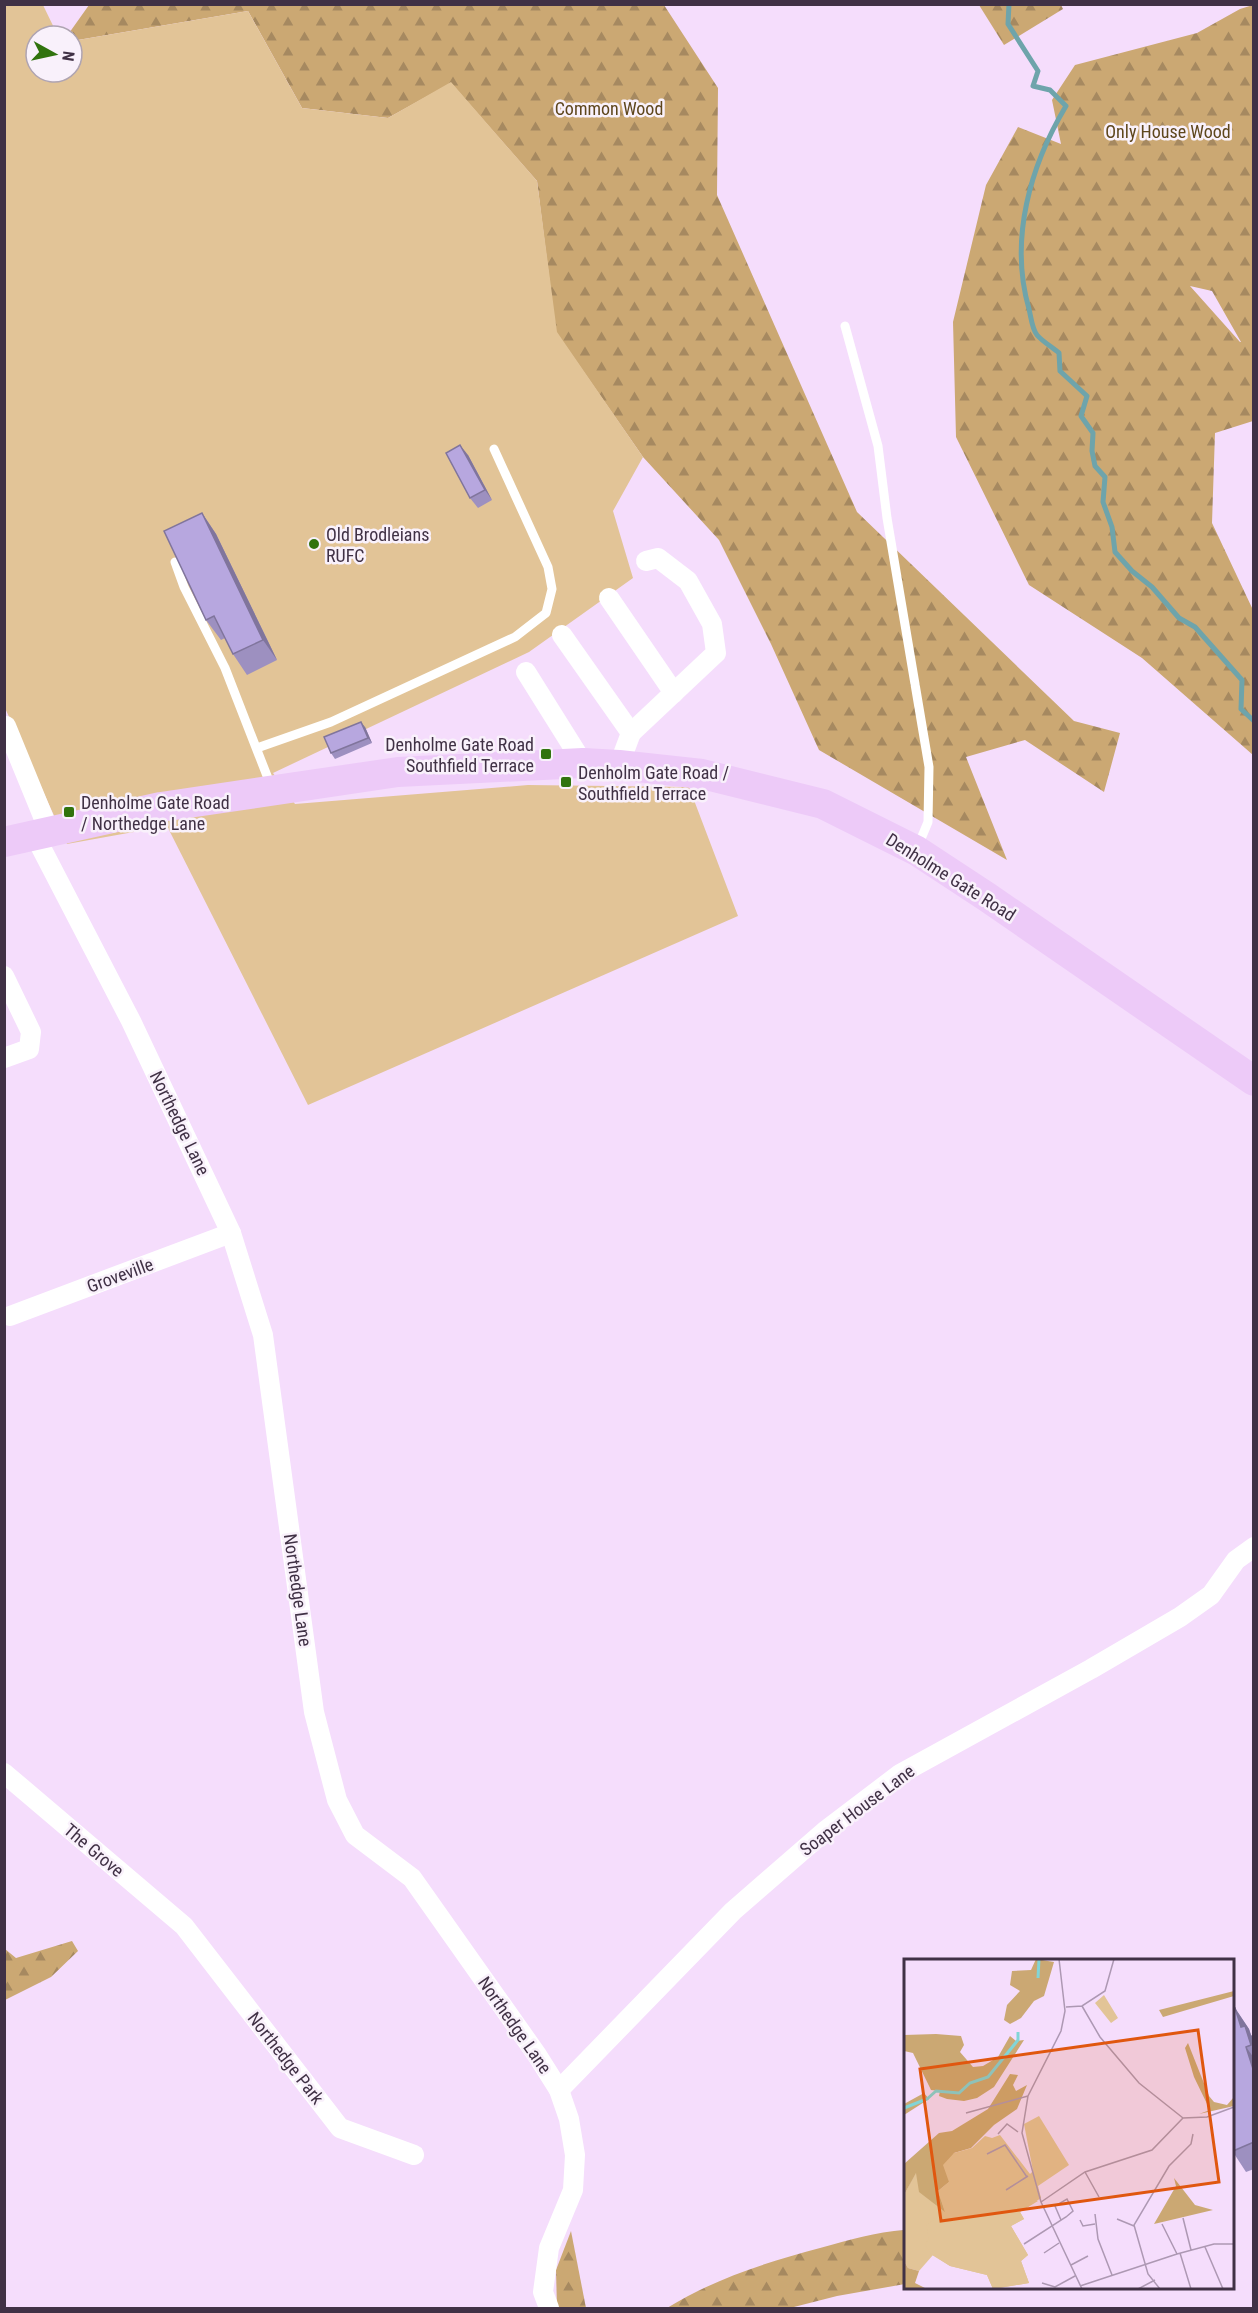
<svg xmlns="http://www.w3.org/2000/svg" width="1258" height="2313" viewBox="0 0 1258 2313" font-family="'Roboto Condensed',sans-serif">
	<defs>
		<pattern id="forest-firs" width="22" height="20" patternUnits="userSpaceOnUse" patternTransform="scale(1.5)"><rect width="22" height="20" fill="#cba873"/><path d="M5 1l3.5 6h-7zM16 11l3.5 6h-7z" fill="#a68960"/></pattern>
	</defs>
	<rect width="100%" height="100%" fill="#f5ddfc"/>
	<!-- forest -->
	<g fill="url(#forest-firs)" fill-rule="evenodd">
		<polygon points="89,5 664,5 718,88 717,195 857,512 1074,721 1120,733 1104,792 1025,740 966,757 1007,860 819,750 771,644 719,540 643,457 556,332 537,181 451,83 388,118 302,108 248,11 72,41 72,36 67,36"/>
		<polygon points="979,5 1061,5 1063,9 1004,45"/>
		<path d="M1253,5V421L1215,433L1212,523L1253,610V755L1142,658L1029,585L956,437L953,322L986,185L1018,127L1061,144L1052,100L1075,65L1197,33L1240,9ZM1190,286L1212,291L1241,342H1240Z"/>
		<polygon points="72,1941 78,1951 51,1977 5,2000 5,1949 16,1958"/>
		<path d="M905,2230V2284L837,2296L790,2308H667C716,2278 765,2263 820,2248C850,2240 875,2232 905,2230Z"/>
		<polygon points="571,2231 586,2308 557,2308 556,2270"/>
	</g>
	<!-- garden -->
	<polygon fill="#e2c497" points="4,5 43,5 58,36 36,36 36,72 72,72 72,41 248,11 302,108 388,118 451,82 537,181 557,332 643,457 613,511 633,578 529,652 273,773 295,804 528,785 689,787 738,916 308,1105 167,826 67,844 5,708"/>
	<g fill="none" stroke-linecap="round" stroke-linejoin="round">
		<!-- stream -->
		<path stroke="#6ea4ab" stroke-width="5" d="M1009,4L1008,24L1038,71L1033,86L1050,90L1066,106C1030,166 1009,240 1029,309C1031,317 1032,329 1037,335C1043,342 1052,347 1059,353L1060,371L1087,396L1081,416L1093,433L1092,451L1095,466L1105,477L1103,502L1112,527L1115,552L1132,571L1152,587L1179,618L1195,627L1242,680L1241,709L1254,721"/>
		<!-- service -->
		<g stroke="#fff" stroke-width="9">
			<polyline points="845,326 878,446 887,518 929,767 928,822 918,846"/>
			<polyline points="175,562 184,587 225,668 271,786"/>
			<polyline points="257,748 331,722 515,637 546,613 552,589 548,567 494,449"/>
		</g>
		<!-- minor -->
		<g stroke="#fff" stroke-width="20">
			<polyline points="609,598 674,693"/>
			<polyline points="562,635 631,733 619,765"/>
			<polyline points="526,672 583,763"/>
			<polyline points="6,726 49,831"/>
			<polyline points="631,733 716,653 712,624 688,581 658,558 646,561"/>
			<polyline points="34,834 131,1021 231,1233 263,1335 314,1712 337,1800 355,1835 412,1878 537,2055 559,2090 569,2119 575,2155 573,2190 549,2248 543,2292 549,2308"/>
			<polyline points="4,976 31,1032 29,1049 4,1058"/>
			<polyline points="10,1316 231,1233"/>
			<polyline points="4,1773 184,1926 340,2128 414,2155"/>
			<polyline points="559,2090 733,1911 825,1831 900,1774 1091,1669 1180,1617 1211,1595 1236,1560 1254,1547"/>
		</g>
		<!-- primary -->
		<polyline stroke="#edcaf8" stroke-width="30" points="4,842 161,807 398,772 583,763 619,765 702,774 823,804 917,851 987,897 1254,1081"/>
	</g>
	<!-- wall -->
	<g fill="#9d90c0">
		<polygon points="468,455 492,500 478,508 470,498"/>
		<polygon points="202,513 216,534 277,660 247,675 233,654 225,638 221,640 206,620"/>
		<polygon points="365,727 372,743 335,759 331,753"/>
		<polygon points="1235,2008 1249,2029 1251,2035 1254,2038 1254,2169 1246,2172 1233,2152 1233,2125 1234,2125"/>
	</g>
	<!-- shaded-wall -->
	<g fill="#80759c">
		<polygon points="460,445 468,455 492,500 485,490"/>
		<polygon points="202,513 216,534 277,660 263,640"/>
		<polygon points="361,722 365,727 372,743 368,738"/>
		<polygon points="1235,2008 1249,2029 1251,2035 1254,2038 1254,2049 1241,2027"/>
		<polygon points="1246,2047 1254,2058 1254,2072"/>
	</g>
	<!-- building -->
	<g fill="#b7a7df" stroke="#80759c" stroke-width="1.5">
		<polygon points="460,445 485,490 470,498 446,453"/>
		<polygon points="202,513 263,640 233,654 214,616 206,620 164,531"/>
		<polygon points="361,722 368,738 331,753 324,737"/>
		<polygon points="1235,2008 1241,2027 1245,2026 1251,2045 1246,2047 1254,2072 1254,2142 1233,2151 1233,2125 1234,2125 1233,2118 1233,2009"/>
	</g>
	<!-- markers -->
	<g fill="#31730e" stroke="#f9f1fb" stroke-width="2">
		<circle cx="314" cy="544" r="6"/>
		<rect x="540" y="748" width="12" height="12" rx="3"/>
		<rect x="560" y="776" width="12" height="12" rx="3"/>
		<rect x="63" y="806" width="12" height="12" rx="3"/>
	</g>
	<g text-anchor="middle" dominant-baseline="central" stroke-width="5" stroke-linejoin="round" paint-order="stroke">
		<!-- park labels -->
		<g font-size="18" fill="#5e461c" stroke="#f9f1fb">
			<text x="609" y="108">Common Wood</text>
			<text x="1168" y="131">Only House Wood</text>
		</g>
		<!-- poi labels -->
		<g font-size="18" fill="#403145" stroke="#f9f1fb" text-anchor="start">
			<text x="326" y="534">Old Brodleians<tspan x="326" dy="21">RUFC</tspan></text>
			<text x="534" y="744" text-anchor="end">Denholme Gate Road<tspan x="534" dy="21">Southfield Terrace</tspan></text>
			<text x="578" y="772">Denholm Gate Road /<tspan x="578" dy="21">Southfield Terrace</tspan></text>
			<text x="81" y="802">Denholme Gate Road<tspan x="81" dy="21">/ Northedge Lane</tspan></text>
		</g>
		<!-- street labels -->
		<g font-size="18" fill="#403145" stroke="#f9f1fb">
			<text transform="translate(951 877) rotate(32)">Denholme Gate Road</text>
			<text transform="translate(180 1123) rotate(64)">Northedge Lane</text>
			<text transform="translate(120 1275) rotate(-20)">Groveville</text>
			<text transform="translate(298 1590) rotate(82)">Northedge Lane</text>
			<text transform="translate(857 1810) rotate(-37)">Soaper House Lane</text>
			<text transform="translate(94 1850) rotate(40)">The Grove</text>
			<text transform="translate(515 2025) rotate(55)">Northedge Lane</text>
			<text transform="translate(286 2058) rotate(52)">Northedge Park</text>
		</g>
	</g>
	<!-- overview -->
	<g transform="translate(904 1959)">
		<rect width="330" height="330" fill="#f5ddfc"/>
		<path d="M12,213L34,232L45,223L134,242L116,253L120,260L107,267L124,296L117,302L125,324L89,330L83,316L46,307L29,296L15,312L4,309L0,302V236Z" fill="#e2c497"/>
		<path d="M132,0L150,3L140,37L130,42L117,59L106,65L100,61L103,46L116,32L106,26L108,12L127,11ZM330,32V37L259,58L255,51ZM32,75L57,77L60,86L56,93L69,108L79,107L94,98L106,77L112,82L120,81L90,128L73,139L60,142L43,140L35,137L36,132L27,131L9,94L0,92V76ZM284,84L305,137L310,143L323,146L330,138V147L295,155L306,151L290,118L281,89ZM106,115L114,116L109,126L112,132L123,126L113,150L90,166L67,189L50,194L45,223L34,232L41,253L15,233L12,214L0,236V205L35,174L48,172L84,150ZM20,134L25,140L0,156V145ZM270,219L291,246L309,251L250,265L272,227ZM0,302L4,309L15,312L11,324L23,330H0Z" fill="#cba873"/>
		<path d="M200,36L214,59L207,64L191,44ZM135,157L165,206L134,227L137,239L116,253L120,260L107,267L124,296L117,302L125,324L89,330L83,316L46,307L28,296L21,286L25,279L22,266L41,253L34,232L45,223L39,206L50,194L68,189L81,177L88,179L96,176L126,215L129,212L120,165Z" fill="#e2c497"/>
		<path fill="none" stroke="#81d5d7" stroke-width="3" d="M134,19L135,0M0,149L23,140L32,132L55,134L66,124L84,118L114,81V73"/>
		<path fill="none" stroke="#ad98b3" stroke-width="1.5" d="M155,0L161,52L157,72L124,137L118,174L137,243L178,330M178,47L196,78L235,124L279,159M162,48L178,47L201,32L210,0M62,154L124,137M94,175L103,165L114,173M83,195L101,186L123,218M181,213L195,238M102,231L124,217M137,243L181,213L248,191L279,159L303,158L330,148M191,255L194,280L208,316M279,259L287,291M213,260L230,267M176,261L179,267L191,265M258,265L273,295M120,285L162,258L169,252L163,240L151,247L157,261M301,288L319,330M140,294L155,284M276,294L287,330M167,306L184,297M138,324L151,328L171,317M176,327L273,295L310,285H330M234,330L251,321M256,330L244,315L230,266L265,207L287,185L289,175"/>
		<path fill="#e0570f" fill-opacity="0.15" stroke="#e0570f" stroke-width="3" d="M294,71L315,223L37,262L16,110Z"/>
		<rect width="330" height="330" fill="none" stroke="#403145" stroke-width="3"/>
	</g>
	<!-- border -->
	<rect width="1258" height="2313" fill="none" stroke="#403145" stroke-width="12"/>
	<!-- north arrow -->
	<g transform="translate(54 54) rotate(98)"><circle r="28" fill="#f9f1fb" stroke="#afa4b2" stroke-width="1.5"/>
	<path d="M0-4.5L10 22L0 15L-10 22Z" fill="#31730e"/>
	<text y="-9" font-size="16" font-weight="bold" text-anchor="middle" fill="#403145">N</text>
	</g>
</svg>
